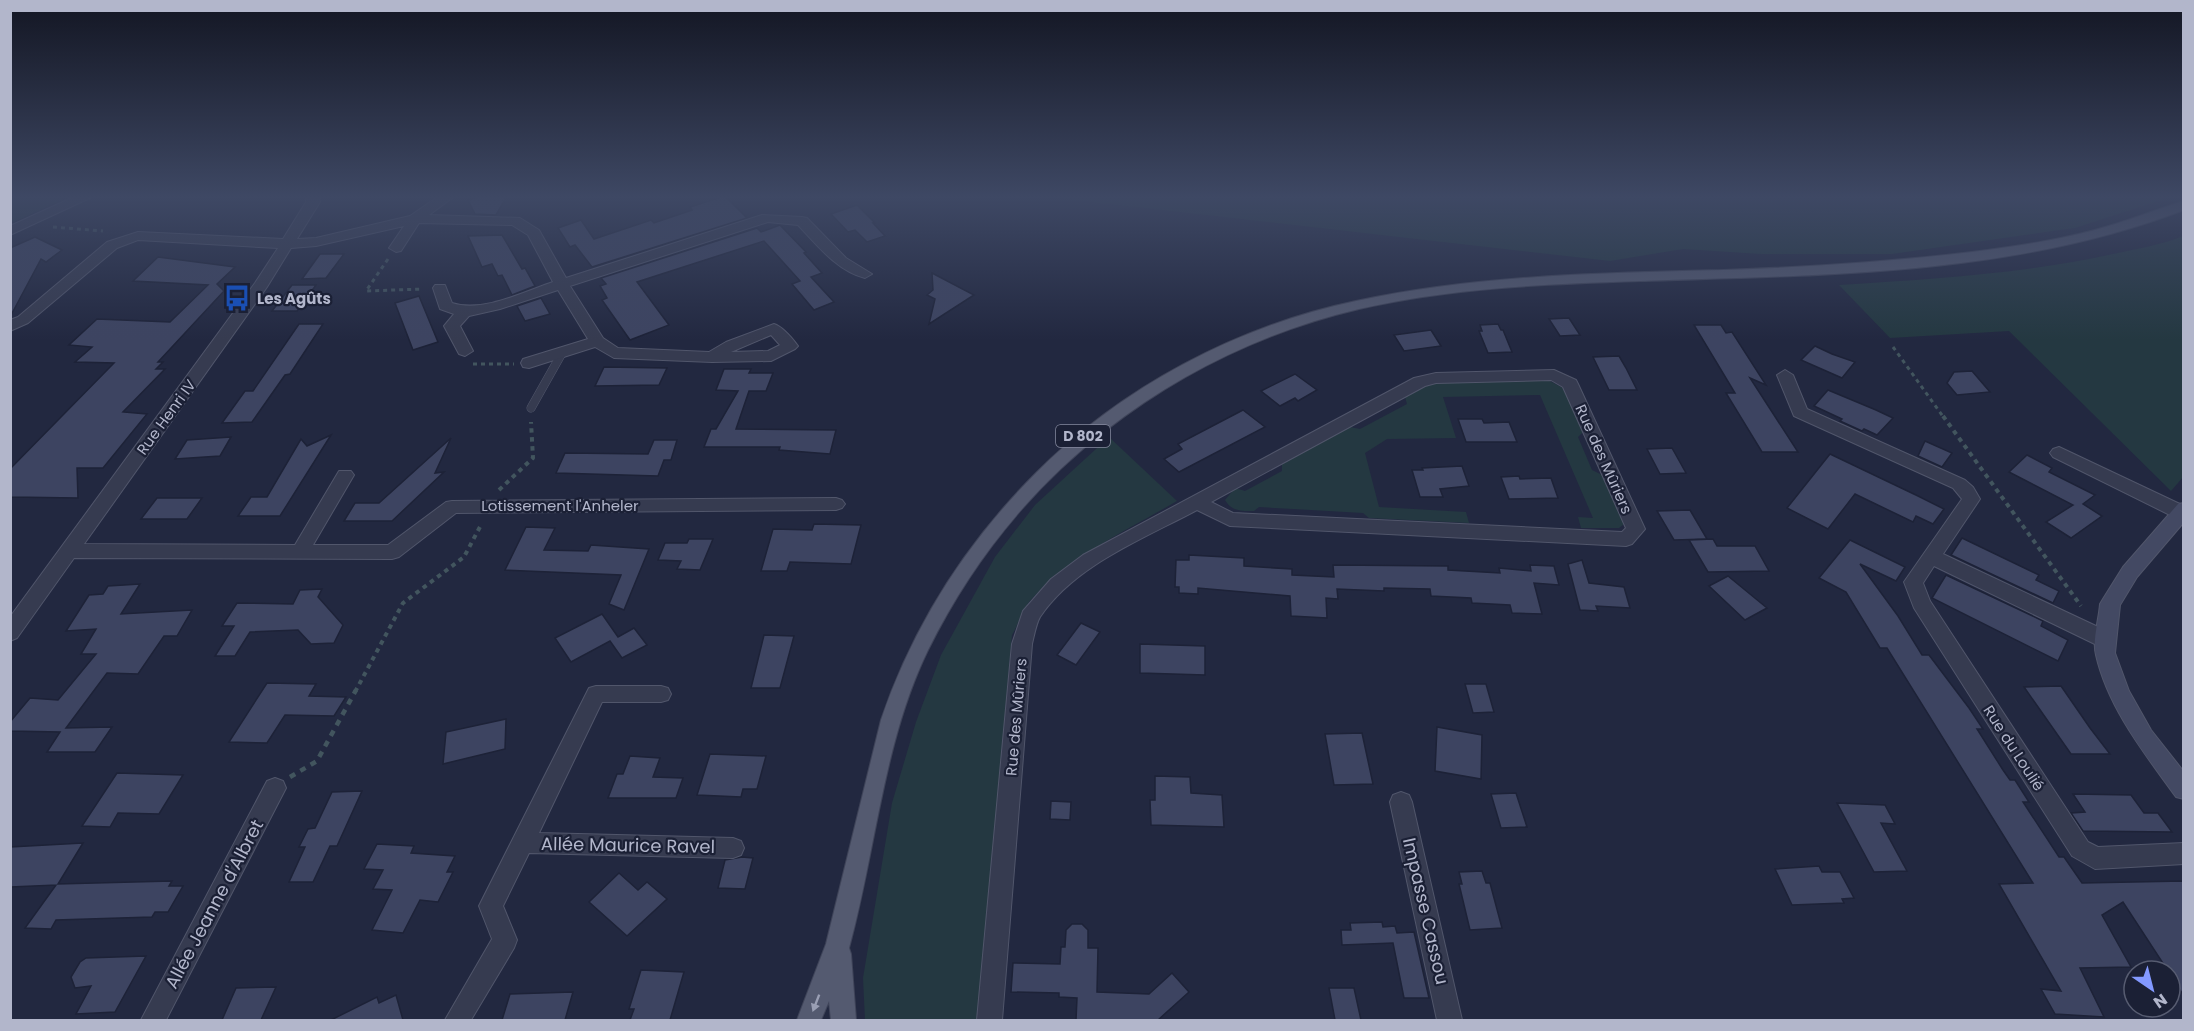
<svg xmlns="http://www.w3.org/2000/svg" width="2194" height="1031" viewBox="0 0 2194 1031" font-family="Poppins,sans-serif">
	<rect width="100%" height="100%" fill="#222840"/>
	<!-- green -->
	<g fill="#243841">
		<polygon points="11,196 70,196 14,222 11,221"/>
		<polygon points="1039,196 2174,196 2075,228 1892,254 1761,254 1683,249 1610,261"/>
		<path d="M2183,236L2184,476L2171,491L2009,331L1890,338L1839,285C1931,279 2022,274 2113,254C2136,249 2161,245 2183,236Z"/>
		<path d="M1546,379L1563,388L1583,432L1578,437L1592,470L1602,475L1624,524L1619,528H1581L1578,517L1593,518L1540,395L1443,397L1456,438L1387,439L1365,453L1379,507L1466,512L1469,523L1369,518L1363,513L1259,507L1254,511C1242,511 1232,512 1225,500L1235,488L1245,491L1282,471V463L1350,427L1360,429L1407,404L1405,397L1426,386L1444,382Z"/>
		<path d="M1109,437L1177,501C1126,531 1068,557 1029,602C1022,611 1018,625 1012,635L978,1020H865L863,978L892,803L916,722L941,655L995,557L1035,505Z"/>
	</g>
	<!-- building -->
	<g fill="#3d4461" stroke="#1d2237" stroke-width="1.5">
		<polygon points="481,196 507,196 496,215 475,214 468,200"/>
		<polygon points="725,196 747,218 592,267 575,245 570,247 558,228 581,220 594,239 651,220 654,223 692,210 690,207"/>
		<polygon points="857,205 875,223 873,223 885,236 867,242 855,230 848,232 831,214"/>
		<polygon points="780,225 806,252 804,253 822,273 811,277 834,302 814,310 792,284 800,281 764,241 637,282 669,325 630,340 602,300 607,298 600,286 606,284 601,278 757,228 761,232"/>
		<polygon points="502,235 522,269 525,268 535,286 512,295 502,275 498,276 492,264 482,267 468,236"/>
		<polygon points="35,237 62,250 46,262 41,259 10,317 10,248"/>
		<polygon points="320,254 344,254 326,278 302,279"/>
		<polygon points="158,257 235,267 217,284 224,291 158,362 163,362 156,369 165,369 123,412 147,414 103,468 77,468 78,498 10,497 10,469 114,363 75,362 92,347 69,345 97,319 170,322 208,285 133,281"/>
		<polygon points="932,273 974,295 929,324 935,299 927,295 933,290"/>
		<polygon points="292,285 316,285 297,311 272,311"/>
		<polygon points="419,296 438,342 413,350 395,303"/>
		<polygon points="541,298 550,314 525,321 517,306"/>
		<polygon points="1569,318 1580,335 1560,336 1549,319"/>
		<polygon points="299,324 323,324 290,374 285,375 252,422 222,423 245,391 253,391"/>
		<polygon points="1498,324 1501,330 1503,330 1512,352 1488,353 1479,331 1482,331 1480,325"/>
		<polygon points="1694,325 1721,325 1726,333 1732,332 1766,385 1750,378 1798,452 1762,452 1726,393 1735,393"/>
		<polygon points="1431,330 1441,346 1404,351 1394,335"/>
		<polygon points="1815,346 1832,354 1855,362 1842,378 1801,360"/>
		<polygon points="1619,356 1626,368 1637,390 1609,390 1593,357"/>
		<polygon points="604,367 667,368 659,385 595,386"/>
		<polygon points="724,369 751,369 749,373 773,373 766,391 749,391 736,429 836,430 830,454 779,450 780,447 704,447 711,429 716,429 738,391 716,390"/>
		<polygon points="1972,371 1990,392 1957,395 1947,383 1954,372"/>
		<polygon points="1295,374 1317,390 1298,401 1295,398 1280,406 1261,391"/>
		<polygon points="1828,390 1876,410 1893,418 1877,435 1864,429 1862,431 1840,421 1842,419 1814,406"/>
		<polygon points="1243,410 1265,427 1179,472 1164,459 1182,449 1178,444"/>
		<polygon points="1458,419 1482,419 1484,423 1509,422 1517,442 1466,442"/>
		<polygon points="331,435 280,516 238,516 251,497 267,497 301,439 307,446"/>
		<polygon points="231,437 220,456 175,459 187,440"/>
		<polygon points="451,438 435,473 444,472 392,521 344,521 355,503 379,503"/>
		<polygon points="654,440 677,440 671,460 664,460 658,476 556,473 565,453 648,454"/>
		<polygon points="1925,441 1952,453 1942,467 1918,456"/>
		<polygon points="1672,448 1686,473 1660,474 1647,449"/>
		<polygon points="1830,454 1918,496 1944,509 1933,524 1916,516 1913,522 1855,494 1828,529 1787,508"/>
		<polygon points="2027,455 2052,468 2049,472 2095,495 2083,504 2102,516 2071,538 2046,522 2073,505 2009,472"/>
		<polygon points="1462,466 1469,486 1440,489 1443,497 1420,497 1412,470 1423,470 1422,468"/>
		<polygon points="1519,476 1520,479 1551,478 1558,498 1509,499 1501,477"/>
		<polygon points="157,498 202,498 187,519 141,519"/>
		<polygon points="1690,510 1707,539 1674,540 1657,511"/>
		<polygon points="814,524 861,525 851,564 790,562 787,571 761,571 773,529 812,530"/>
		<polygon points="526,527 555,528 544,550 588,551 591,545 649,549 624,610 609,604 621,575 505,570"/>
		<polygon points="1962,538 2039,575 2036,580 2059,591 2053,603 1951,555"/>
		<polygon points="689,539 713,539 700,570 677,569 681,561 658,560 665,543 687,543"/>
		<polygon points="1713,539 1717,546 1755,546 1769,571 1708,572 1689,540"/>
		<polygon points="1850,540 1905,567 1896,581 1860,564 1898,616 1922,655 1929,655 1969,708 1983,729 1977,729 2003,770 2010,780 2015,780 2029,802 2023,802 2059,857 2064,857 2082,883 2184,881 2184,996 2170,975 2170,971 2168,971 2123,902 2102,915 2131,967 2080,968 2104,1017 2055,1014 2041,989 2061,991 1999,884 2033,883 1887,648 1880,648 1846,592 1819,578"/>
		<polygon points="1189,555 1244,558 1244,566 1292,569 1292,575 1334,577 1333,565 1448,566 1448,570 1500,573 1499,568 1531,571 1530,565 1554,566 1559,585 1534,583 1542,614 1512,613 1510,605 1472,603 1471,598 1431,596 1430,589 1384,588 1384,591 1337,589 1338,599 1326,598 1327,618 1291,616 1290,596 1198,588 1198,594 1179,593 1179,587 1175,587 1176,560 1189,560"/>
		<polygon points="1582,560 1589,583 1624,587 1630,608 1596,606 1598,611 1580,610 1568,564"/>
		<polygon points="1946,575 2043,621 2041,626 2068,640 2058,661 1932,598"/>
		<polygon points="1728,576 1767,608 1745,620 1709,586"/>
		<polygon points="140,584 121,614 192,610 177,636 164,636 138,674 107,673 66,728 112,727 95,752 47,752 60,732 10,731 10,722 30,698 58,700 96,654 81,654 96,629 66,631 89,595 103,594 108,586"/>
		<polygon points="322,589 318,597 343,625 334,643 311,644 298,630 250,632 235,656 215,656 234,626 222,626 237,603 293,604 300,590"/>
		<polygon points="602,614 618,637 634,628 647,645 622,658 610,641 571,662 555,638"/>
		<polygon points="1081,623 1100,632 1076,665 1057,655"/>
		<polygon points="764,635 794,636 780,688 751,688"/>
		<polygon points="1140,644 1205,646 1205,675 1140,673"/>
		<polygon points="267,683 316,684 309,696 346,697 334,716 285,715 267,743 229,742"/>
		<polygon points="1465,684 1486,684 1494,712 1473,713"/>
		<polygon points="2061,686 2090,728 2110,754 2071,754 2024,687"/>
		<polygon points="506,719 505,749 443,764 446,732"/>
		<polygon points="1437,727 1482,735 1481,779 1435,771"/>
		<polygon points="1362,733 1373,784 1334,785 1325,734"/>
		<polygon points="710,754 766,756 757,789 743,789 741,797 697,795"/>
		<polygon points="630,756 660,758 653,777 683,778 676,798 608,798 617,774 623,774"/>
		<polygon points="117,773 183,775 159,814 118,813 110,827 82,826"/>
		<polygon points="1155,776 1190,777 1191,793 1222,795 1224,827 1151,825 1150,800 1155,800"/>
		<polygon points="362,791 337,846 330,846 313,882 289,882 305,847 299,847 308,829 315,828 332,792"/>
		<polygon points="1516,793 1527,827 1501,828 1491,794"/>
		<polygon points="2073,794 2131,795 2144,813 2158,813 2172,832 2083,831 2071,813 2085,812"/>
		<polygon points="1051,801 1071,802 1070,820 1050,819"/>
		<polygon points="1837,803 1885,805 1895,824 1881,823 1907,871 1874,872"/>
		<polygon points="83,843 58,884 172,881 169,886 183,886 168,912 155,912 152,917 56,920 51,929 25,928 56,885 10,887 10,847"/>
		<polygon points="377,844 414,846 411,853 455,856 447,872 453,872 438,902 420,900 403,933 372,930 392,890 373,889 383,870 364,869"/>
		<polygon points="742,857 753,858 745,889 718,888 725,860"/>
		<polygon points="1819,866 1822,872 1840,872 1854,898 1842,899 1844,903 1792,905 1775,869"/>
		<polygon points="1482,871 1486,883 1490,883 1502,928 1470,930 1459,884 1462,884 1459,872"/>
		<polygon points="619,873 638,890 647,882 667,899 627,936 589,902"/>
		<polygon points="1382,922 1383,927 1395,926 1397,933 1414,932 1429,998 1404,998 1393,943 1342,945 1341,930 1351,930 1350,923"/>
		<polygon points="1072,924 1082,924 1088,930 1088,948 1098,948 1097,992 1149,994 1172,973 1189,992 1158,1020 1076,1020 1077,998 1059,997 1059,993 1011,992 1013,963 1060,964 1061,947 1065,947 1066,930"/>
		<polygon points="146,956 115,1012 76,1014 91,986 75,988 71,977 80,962 86,958"/>
		<polygon points="641,970 684,972 670,1020 630,1020 634,1009 629,1009"/>
		<polygon points="276,987 261,1020 222,1020 236,988"/>
		<polygon points="1329,988 1354,988 1361,1020 1335,1020"/>
		<polygon points="573,992 565,1020 502,1020 510,994"/>
		<polygon points="396,995 403,1020 331,1020 377,997 379,1003"/>
	</g>
	<g fill="none" stroke-linecap="round" stroke-linejoin="round">
		<!-- lane casing -->
		<g stroke="#51566b" stroke-width="9">
			<polyline id="lane" points="531,408 562,353"/>
		</g>
		<!-- street casing -->
		<g stroke="#51566b" stroke-width="2">
			<g id="street">
				<polygon points="76,196 94,196 10,235 10,226"/>
				<path d="M306,196H320V202L297,239L316,238L410,216L439,196H455L429,215L520,218L539,230L566,278L762,215L802,217L807,218L846,258L872,274L865,278C837,271 817,245 798,225L768,222L570,286L603,338L618,348L709,352L726,342L774,324C783,327 792,338 798,346L795,349L771,361L712,362L614,358L595,347L529,368L523,367L521,363L523,359L588,339L558,290L500,309L469,316L460,326L473,351L465,356L459,354L444,326L454,314L440,309L433,288L435,285H445L452,303C483,313 523,292 553,282L528,235L512,225L419,223L401,251L396,252L389,248L404,226L316,246L291,248L267,287L84,544L295,545L339,471H351L354,475L313,545H388L446,502L452,501L836,498L842,500L845,504L842,508L836,510L456,513L399,557L392,559L74,558L17,638L10,641V617L255,283L278,248L138,240L117,248L28,323L10,331V320L18,317L107,242L138,232L283,239L306,202ZM771,335L780,345L768,351L731,352Z"/>
				<path d="M1554,370L1576,380L1578,384L1645,529L1632,544L1626,546L1230,526L1197,510C1143,539 1075,565 1040,617C1036,624 1034,636 1032,644L1002,1020H977L1012,644L1023,611L1051,579L1083,555L1414,378L1436,373ZM1551,380L1563,387L1626,528L1622,532L1233,513L1211,502L1425,386L1436,383Z"/>
				<polygon points="1785,370 1793,375 1807,409 1965,480 1973,487 1980,499 1943,554 2113,634 2116,640 2113,646 2106,648 2099,646 1934,566 1923,583 1930,601 2088,842 2098,847 2184,843 2184,864 2095,869 2072,856 1914,608 1904,582 1962,499 1953,488 1794,416 1777,375"/>
				<polygon points="2059,447 2184,506 2184,517 2174,517 2053,457 2050,453 2053,449"/>
				<polygon points="596,686 661,686 668,688 671,694 668,700 661,702 602,702 539,833 733,838 741,841 744,848 741,855 733,858 529,853 503,906 517,940 514,948 471,1020 445,1020 492,939 479,906 483,898 589,688"/>
				<polygon points="275,778 283,781 286,788 166,1020 141,1020 267,781"/>
				<polygon points="1401,792 1409,795 1412,802 1462,1020 1437,1020 1390,802 1393,795"/>
			</g>
		</g>
		<!-- secondary casing -->
		<g stroke="#51566b" stroke-width="2">
			<path id="secondary" d="M2184,503V522L2137,577L2120,605L2115,653L2129,691L2151,730L2184,772V799L2176,797C2145,754 2108,708 2096,655C2092,641 2099,619 2100,604L2103,599L2123,567L2178,504Z"/>
		</g>
		<!-- primary casing -->
		<g stroke="#3f4459" stroke-width="2">
			<path id="primary" d="M2184,201V210C2012,276 1822,275 1641,281C1546,284 1450,288 1359,309C1266,331 1179,373 1105,431C1030,489 970,565 928,650C883,742 876,850 849,948L851,954L856,1020H831L829,1001L821,1020H797L826,944L881,720C913,626 966,543 1036,473C1122,387 1237,326 1356,301C1477,275 1601,273 1724,270C1807,267 1889,262 1972,252C2019,246 2067,239 2112,225C2136,218 2160,208 2184,201Z"/>
		</g>
		<!-- path-far2 -->
		<g stroke="#42555e" stroke-width="3" stroke-dasharray="4 4" stroke-linecap="butt">
			<polyline points="53,227 103,231"/>
			<polyline points="388,259 366,291 423,289"/>
			<polyline points="1893,347 1944,418"/>
			<polyline points="473,364 514,364"/>
		</g>
		<!-- path-far1 -->
		<g stroke="#42555e" stroke-width="4" stroke-dasharray="4.5 4.5" stroke-linecap="butt">
			<polyline points="1943,416 2081,606"/>
			<polyline points="499,490 533,458 531,422"/>
			<polyline points="355,692 403,603 464,557 482,523"/>
		</g>
		<!-- path -->
		<polyline stroke="#42555e" stroke-width="4.5" stroke-dasharray="6 6" stroke-linecap="butt" points="290,777 317,761 356,690"/>
		<!-- lane -->
		<use href="#lane" stroke="#363b50" stroke-width="8"/>
		<!-- street -->
		<use href="#street" fill="#363b50" fill-rule="evenodd"/>
		<!-- secondary -->
		<use href="#secondary" fill="#434963" fill-rule="evenodd"/>
		<!-- primary -->
		<use href="#primary" fill="#545a70" fill-rule="evenodd"/>
	</g>
	<!-- one-way arrows -->
	<defs><path id="oneway-solid" d="M-6-.8H1V-3.2L6.5 0L1 3.2V.8H-6Z" transform="scale(1.5)"/></defs>
	<use fill="#9a9fb4" href="#oneway-solid" transform="translate(816 1003) rotate(111)"/>
	<!-- sky -->
	<linearGradient id="sky" x2="0" y2="1"><stop stop-color="#131623"/><stop offset="0.58" stop-color="#3e4864"/><stop offset="1" stop-color="#3e4864" stop-opacity="0"/></linearGradient>
	<rect width="2194" height="340" fill="url(#sky)"/>
	<!-- icons -->
	<defs>
		<g id="bus-bare" transform="scale(2.07)"><path d="M-5-6H5V4H4V6H2V4H-2V6H-4V4H-5ZM-3.5-4V0h7V-4ZM-3.5 1.2v1.5H-2V1.2ZM2 1.2v1.5H3.5V1.2Z" fill="#1a4fb4" stroke="#1b2035" stroke-width="2.5" paint-order="stroke"/></g>
	</defs>
	<g fill-rule="evenodd">
		<use href="#bus-bare" x="237" y="298"/>
	</g>
	<g text-anchor="middle" dominant-baseline="central" stroke-width="4.5" stroke-linejoin="round" paint-order="stroke">
		<!-- shield labels -->
		<rect fill="#1b2035" stroke="#85899e" stroke-width="1.5" x="1056" y="425" width="54" height="22" rx="4.5"/>
		<g font-size="14" font-weight="bold" fill="#b2b6cb">
			<text x="1083" y="436">D 802</text>
		</g>
		<!-- poi labels -->
		<g font-size="15" font-weight="bold" fill="#b2b6cb" stroke="#1b2035" text-anchor="start">
			<text x="257" y="298">Les Agûts</text>
		</g>
		<!-- street labels -->
		<g font-size="15" fill="#b2b6cb" stroke="#1b2035">
			<text transform="translate(166 417) rotate(-54)">Rue Henri IV</text>
			<text transform="translate(1604 459) rotate(66)">Rue des Mûriers</text>
			<text x="560" y="505">Lotissement l'Anheler</text>
			<text transform="translate(1016 717) rotate(-85)">Rue des Mûriers</text>
			<text transform="translate(2014 748) rotate(57)">Rue du Loulié</text>
		</g>
		<!-- near-street labels -->
		<g font-size="18" fill="#b2b6cb" stroke="#1b2035">
			<text transform="translate(628 845) rotate(1)">Allée Maurice Ravel</text>
			<text transform="translate(214 904) rotate(-62)">Allée Jeanne d'Albret</text>
			<text transform="translate(1426 911) rotate(77)">Impasse Cassou</text>
		</g>
	</g>
	<!-- border -->
	<rect width="2194" height="1031" fill="none" stroke="#b2b6cb" stroke-width="24"/>
	<!-- north arrow -->
	<g transform="translate(2152 989) rotate(145)"><circle r="28" fill="#1b2035" stroke="#575c71" stroke-width="1.5"/>
	<path d="M0-4.5L10 22L0 15L-10 22Z" fill="#8399ff"/>
	<text y="-9" font-size="16" font-weight="bold" text-anchor="middle" fill="#b2b6cb">N</text>
	</g>
</svg>
